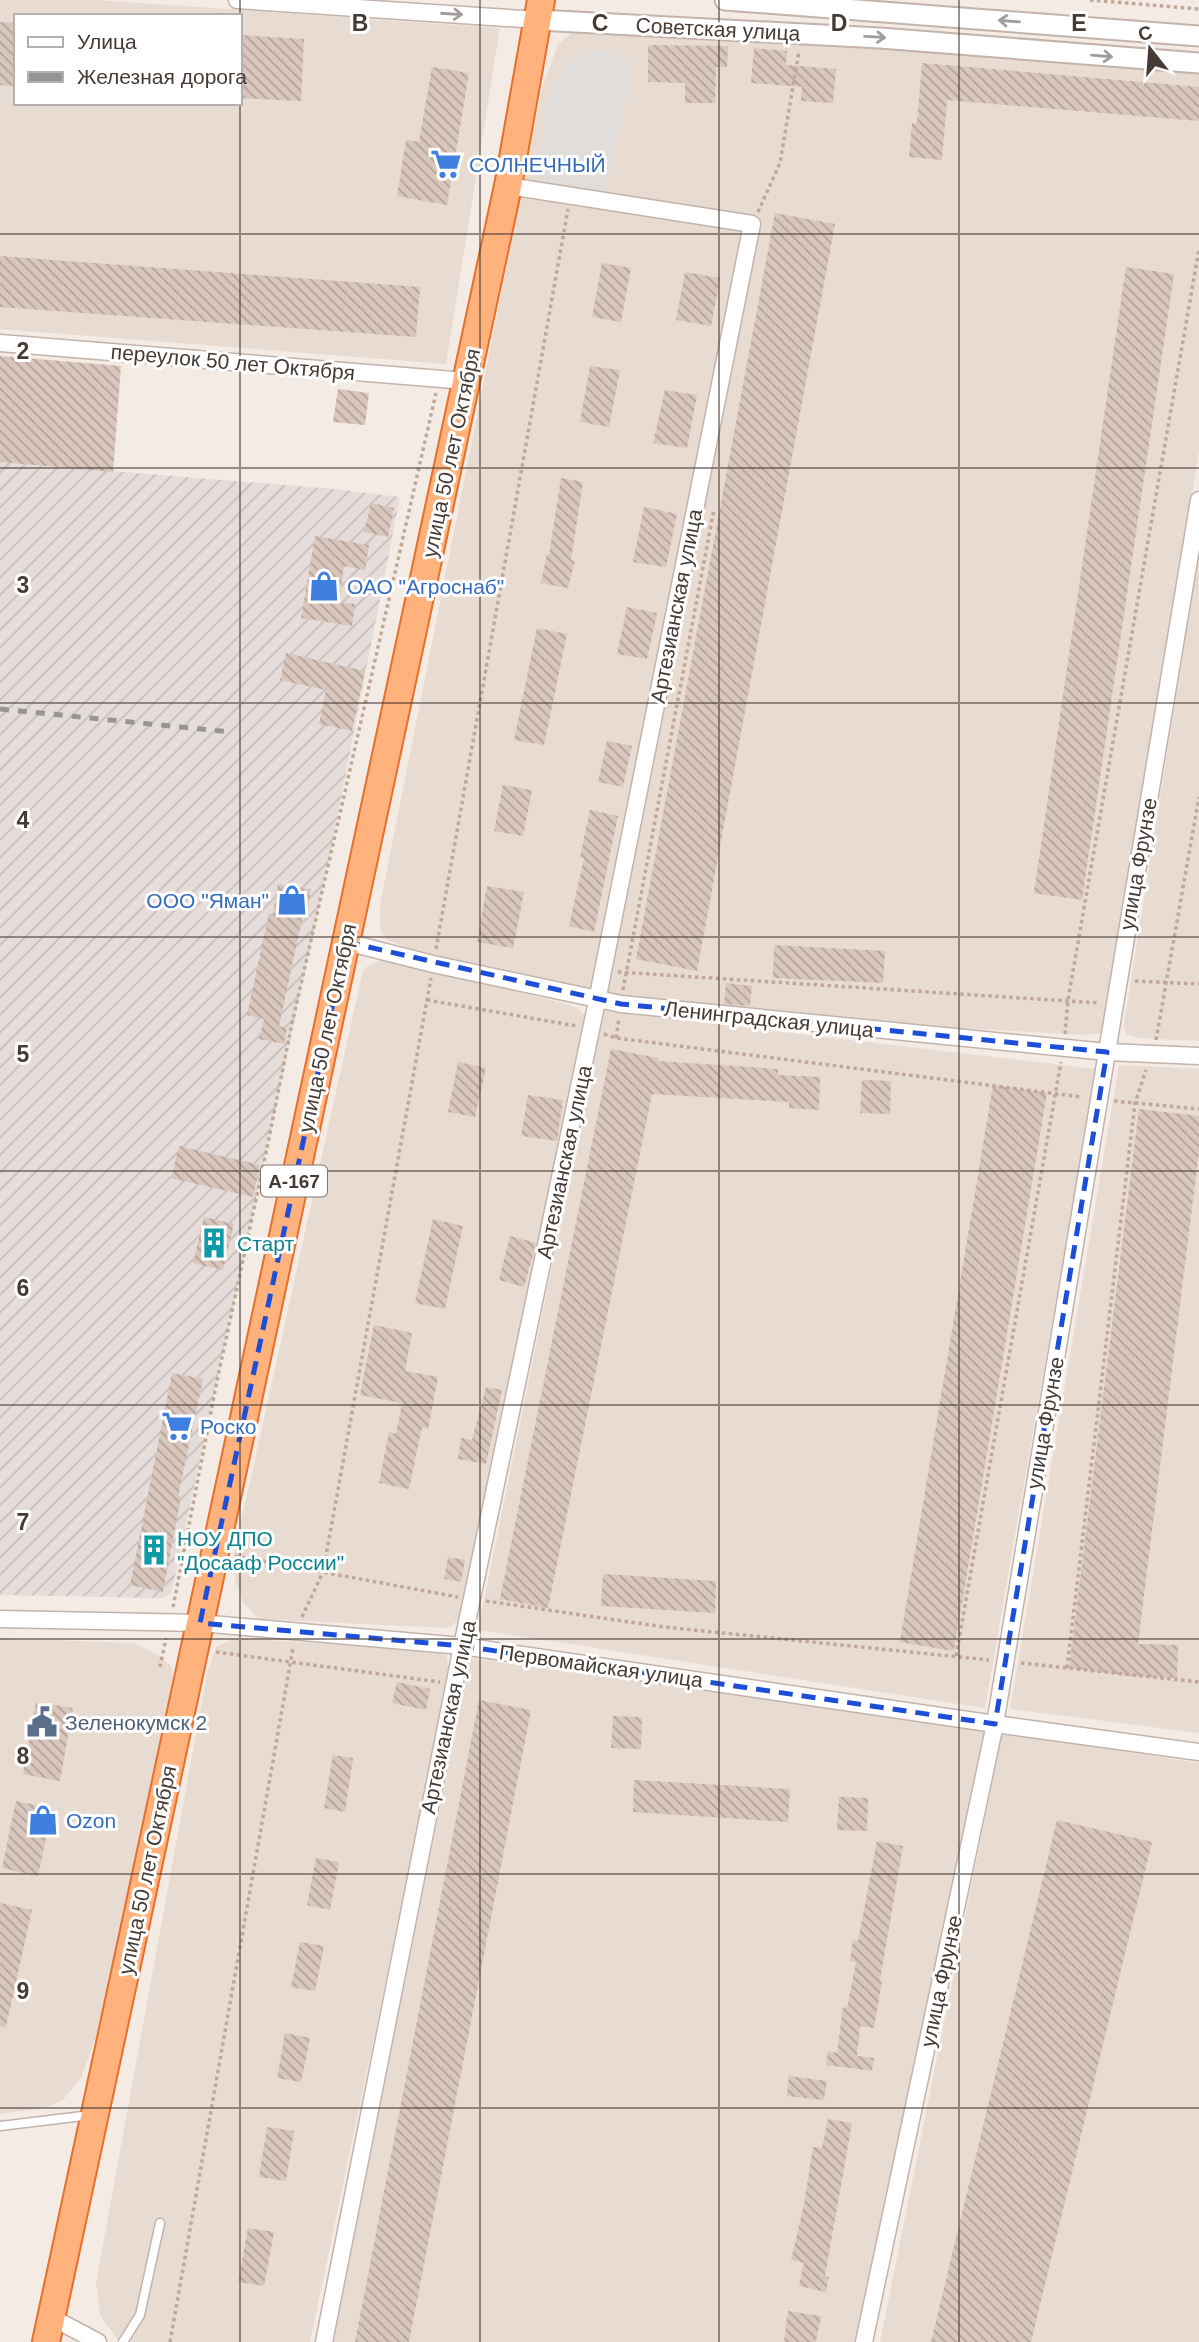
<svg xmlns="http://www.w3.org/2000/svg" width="1199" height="2342" viewBox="0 0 1199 2342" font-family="Helvetica,sans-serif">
	<defs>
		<pattern id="industrial-furrows" width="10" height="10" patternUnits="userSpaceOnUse" patternTransform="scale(1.75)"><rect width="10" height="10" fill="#e6ddda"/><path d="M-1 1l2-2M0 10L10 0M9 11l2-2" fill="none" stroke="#c7bebc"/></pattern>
		<pattern id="building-back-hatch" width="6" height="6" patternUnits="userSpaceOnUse" patternTransform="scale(1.75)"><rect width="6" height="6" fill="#d9c6bc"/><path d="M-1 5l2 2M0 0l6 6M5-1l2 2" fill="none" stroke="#b2a29a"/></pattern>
	</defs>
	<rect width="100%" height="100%" fill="#f4ebe5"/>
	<!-- residential -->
	<g fill="#e8dbd2" fill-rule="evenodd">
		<path d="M0,0H96L500,28L446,364L0,329ZM16,16H240V103H16Z"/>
		<polygon points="585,29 1199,69 1199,451 1109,1020 1104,1033 1082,1035 853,1022 593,993 415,950 387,940 380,929 380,905 542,88 558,44 572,33"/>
		<polygon points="1199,552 1199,1041 1140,1038 1127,1035 1124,1029 1125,1018"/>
		<polygon points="384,959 567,1004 579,1009 590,1021 460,1619 448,1628 258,1619 243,1602 236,1583 233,1558 363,970 369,965"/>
		<polygon points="604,1011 1096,1069 985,1708 478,1630"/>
		<polygon points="1119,1065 1199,1069 1199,1733 1010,1709"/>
		<polygon points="0,1638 133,1643 157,1654 172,1667 173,1694 167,1730 96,2036 81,2078 62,2101 44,2108 0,2114"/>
		<polygon points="235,1638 433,1651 446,1654 450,1675 310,2342 119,2342 100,2315 96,2283 207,1674 216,1647"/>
		<polygon points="470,1658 992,1727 861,2342 333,2342"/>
		<polygon points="1002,1733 1199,1763 1199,2342 880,2342"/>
	</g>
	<!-- industrial -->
	<polygon fill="url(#industrial-furrows)" points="0,462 335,489 400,497 328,864 171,1594 163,1598 0,1595"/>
	<!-- parking -->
	<polygon fill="#e1ddda" points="605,49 628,62 629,88 605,193 539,181 545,108 552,87 565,67 584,52"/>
	<!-- building -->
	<g fill="url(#building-back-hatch)">
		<polygon points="0,22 16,23 16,86 0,85"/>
		<polygon points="240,35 304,39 301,101 240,98"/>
		<polygon points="648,45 728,46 727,67 716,67 715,103 685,103 685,83 648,82"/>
		<polygon points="754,48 787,51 786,65 836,69 833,103 801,101 802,87 751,83"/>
		<polygon points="922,63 1199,87 1199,121 947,100 942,160 909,157 912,123 917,123"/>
		<polygon points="432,67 469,73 447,205 397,196 406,140 419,142"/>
		<polygon points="775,213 835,224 697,971 636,959"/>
		<polygon points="0,256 420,287 416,337 0,307"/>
		<polygon points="602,263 631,268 621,322 592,317"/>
		<polygon points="1126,267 1174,274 1082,900 1034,893"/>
		<polygon points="685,272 720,278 711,326 676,320"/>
		<polygon points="0,356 121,366 113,472 0,462"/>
		<polygon points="590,366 620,370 609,427 580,422"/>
		<polygon points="338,389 369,393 365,425 333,422"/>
		<polygon points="665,390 697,395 687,448 653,443"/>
		<polygon points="561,478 583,482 571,560 575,561 568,588 541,583 547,554 549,555"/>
		<polygon points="371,503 394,508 388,537 364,532"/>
		<polygon points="644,507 677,514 666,567 633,562"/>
		<polygon points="315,536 369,545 365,570 344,566 339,602 355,604 352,626 301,618"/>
		<polygon points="627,607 657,613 647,659 617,654"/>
		<polygon points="537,628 567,634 544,745 514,740"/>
		<polygon points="286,653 365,671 352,731 319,724 326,690 280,680"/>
		<polygon points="607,741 632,746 623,787 598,782"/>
		<polygon points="503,785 532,790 523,836 494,831"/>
		<polygon points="590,810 618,816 594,932 569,926 584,858 580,857"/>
		<polygon points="278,884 311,889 307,916 303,915 279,1026 287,1028 284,1044 259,1039 264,1019 247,1015 269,913 273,914"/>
		<polygon points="487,886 524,892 513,948 477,942"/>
		<polygon points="774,945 885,951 883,983 773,978"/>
		<polygon points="726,983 752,986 750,1006 724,1004"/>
		<polygon points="611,1049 658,1058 658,1061 778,1069 778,1075 820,1077 819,1110 789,1108 789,1102 652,1094 548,1608 500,1599"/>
		<polygon points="458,1062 486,1068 475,1117 448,1112"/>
		<polygon points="862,1080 891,1081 890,1114 860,1113"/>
		<polygon points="993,1085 1047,1093 954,1651 900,1642"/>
		<polygon points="528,1095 563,1100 557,1141 521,1136"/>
		<polygon points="1139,1109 1199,1116 1199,1151 1138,1644 1178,1645 1177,1678 1131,1676 1069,1668"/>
		<polygon points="179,1146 260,1165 253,1197 171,1178"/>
		<polygon points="204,1217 234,1224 223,1270 193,1263"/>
		<polygon points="433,1219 463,1226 445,1309 415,1303"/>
		<polygon points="510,1236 536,1243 524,1287 499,1280"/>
		<polygon points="374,1325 412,1333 405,1371 438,1377 428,1429 422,1427 409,1489 379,1483 389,1432 396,1434 402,1403 360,1395"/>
		<polygon points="172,1373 203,1379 178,1496 181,1497 163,1592 130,1585"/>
		<polygon points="486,1387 502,1390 486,1464 458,1459 461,1438 472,1440"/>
		<polygon points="448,1557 465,1560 461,1582 444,1579"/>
		<polygon points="603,1574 716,1581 715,1613 601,1606"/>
		<polygon points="397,1682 430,1689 426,1710 392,1703"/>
		<polygon points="479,1700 531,1710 500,1871 409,2342 355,2342"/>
		<polygon points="36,1702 73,1708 60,1781 23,1774"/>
		<polygon points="613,1716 642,1717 641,1749 611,1748"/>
		<polygon points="333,1755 353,1758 345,1812 324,1808"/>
		<polygon points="634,1780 790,1789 788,1822 633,1812"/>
		<polygon points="839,1797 868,1798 867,1831 837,1830"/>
		<polygon points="16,1801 52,1808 38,1876 2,1868"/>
		<polygon points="1057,1820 1152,1842 1031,2342 931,2342"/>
		<polygon points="877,1841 903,1846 880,1980 882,1981 874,2028 860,2026 857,2056 874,2058 872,2071 826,2065 828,2051 837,2053 843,2007 847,2008 856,1962 850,1961 853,1940 858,1941"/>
		<polygon points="316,1858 339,1862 330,1910 307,1905"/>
		<polygon points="0,1903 32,1910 6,2027 0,2026"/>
		<polygon points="300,1942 324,1946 315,1991 291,1987"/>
		<polygon points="285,2033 310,2038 301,2082 277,2078"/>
		<polygon points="789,2076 827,2081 824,2100 787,2096"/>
		<polygon points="828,2119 852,2123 825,2276 829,2277 826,2292 799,2286 804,2263 791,2260 804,2204 813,2147 822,2148"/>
		<polygon points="267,2127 294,2131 286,2181 259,2177"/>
		<polygon points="248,2228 274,2232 264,2286 238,2282"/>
		<polygon points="788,2311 821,2316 816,2342 784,2342"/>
	</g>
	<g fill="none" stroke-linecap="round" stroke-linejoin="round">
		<!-- service casing -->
		<g stroke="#c3b3aa" stroke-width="11">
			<g id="service">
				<polyline points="0,2126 91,2115"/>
				<polyline points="123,2342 140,2315 160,2223"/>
			</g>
		</g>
		<!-- minor casing -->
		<g stroke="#c3b3aa" stroke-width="19">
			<g id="minor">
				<polyline points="237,0 538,20"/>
				<polyline points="0,343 466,381"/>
				<polyline points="346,942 433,964 621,1004 1107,1052 1199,1056"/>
				<polyline points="0,1619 200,1623 462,1646 995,1724 1199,1752"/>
				<polyline points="51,2317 98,2342"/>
				<polyline points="324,2342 462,1646 597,1001 752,224 508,186"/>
				<polyline points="864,2342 995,1724 1199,500"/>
			</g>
		</g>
		<!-- tertiary casing -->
		<g stroke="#c3b3aa" stroke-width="23">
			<g id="tertiary">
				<polyline points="725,0 1199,36"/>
				<polyline points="538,20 880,38 1199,63"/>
			</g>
		</g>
		<!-- trunk casing -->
		<g stroke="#e76f2b" stroke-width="30">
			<polyline id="trunk" points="46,2342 508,186 541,0"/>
		</g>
		<!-- path -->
		<g stroke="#c2a797" stroke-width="3.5" stroke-dasharray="3.5 3.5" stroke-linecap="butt">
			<polyline points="1090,0 1199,9"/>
			<polyline points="758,212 780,163 799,51"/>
			<polyline points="436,949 568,209"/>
			<polyline points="618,972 1099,1003"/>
			<polyline points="1135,981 1199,984"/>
			<polyline points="623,990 714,509"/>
			<polyline points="427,1000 577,1026"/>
			<polyline points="604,1034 616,1038 1082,1097"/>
			<polyline points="1065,1034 1068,1000 1199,249"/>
			<polyline points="616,1038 619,1018"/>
			<polyline points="1156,1040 1199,797"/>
			<polyline points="1114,1101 1199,1109"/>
			<polyline points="235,1556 458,1597"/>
			<polyline points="486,1601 664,1627 989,1660"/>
			<polyline points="173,1607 217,1381 267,1148 291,1028 436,393"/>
			<polyline points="302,1617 323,1572 431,978"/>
			<polyline points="216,1652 440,1682"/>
			<polyline points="956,1656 1061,1062"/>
			<polyline points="1021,1663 1199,1682"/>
			<polyline points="160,1667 166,1638"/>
			<polyline points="1067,1668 1135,1103 1146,1070"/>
			<polyline points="170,2342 293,1648"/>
		</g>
		<!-- service -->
		<use href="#service" stroke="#fff" stroke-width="8"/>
		<!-- minor -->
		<use href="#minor" stroke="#fff" stroke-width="16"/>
		<!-- tertiary -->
		<use href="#tertiary" stroke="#fff" stroke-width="19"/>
		<!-- trunk -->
		<use href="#trunk" stroke="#ffb27b" stroke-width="26"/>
		<!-- rail -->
		<polyline stroke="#959595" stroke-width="5" stroke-dasharray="9 9" stroke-linecap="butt" points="0,709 231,732"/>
	</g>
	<!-- one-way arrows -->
	<defs><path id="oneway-shaft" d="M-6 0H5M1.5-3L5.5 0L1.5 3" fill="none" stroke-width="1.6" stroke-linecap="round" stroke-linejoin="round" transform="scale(1.75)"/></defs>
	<g stroke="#a29c9a">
		<use href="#oneway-shaft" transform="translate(452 14) rotate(4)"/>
		<use href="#oneway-shaft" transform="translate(1009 21) rotate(-175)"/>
		<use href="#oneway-shaft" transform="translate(875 37) rotate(3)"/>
		<use href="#oneway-shaft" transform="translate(1102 56) rotate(5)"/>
	</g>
	<!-- marked area -->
	<path fill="none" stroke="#1d4ed8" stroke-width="5" stroke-dasharray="14 9" stroke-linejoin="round" d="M346,942L621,1004L1107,1052L995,1724L462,1646L200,1623Z"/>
	<!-- grid -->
	<path fill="none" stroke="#463a34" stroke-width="2" stroke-opacity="0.55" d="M240,0V2342M480,0V2342M719,0V2342M959,0V2342M0,234H1199M0,468H1199M0,703H1199M0,937H1199M0,1171H1199M0,1405H1199M0,1639H1199M0,1874H1199M0,2108H1199"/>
	<!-- icons -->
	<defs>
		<g id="supermarket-bare" transform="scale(2.415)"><path d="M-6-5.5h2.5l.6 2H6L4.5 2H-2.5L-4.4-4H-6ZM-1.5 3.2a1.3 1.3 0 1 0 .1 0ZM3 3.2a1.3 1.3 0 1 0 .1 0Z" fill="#3f7fe0" stroke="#fff" stroke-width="2.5" paint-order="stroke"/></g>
		<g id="shop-bare" transform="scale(2.415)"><path d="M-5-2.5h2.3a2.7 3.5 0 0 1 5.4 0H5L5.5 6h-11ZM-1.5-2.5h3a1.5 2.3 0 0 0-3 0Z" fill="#3f7fe0" stroke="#fff" stroke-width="2.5" paint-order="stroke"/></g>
		<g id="building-bare" transform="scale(2.415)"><path d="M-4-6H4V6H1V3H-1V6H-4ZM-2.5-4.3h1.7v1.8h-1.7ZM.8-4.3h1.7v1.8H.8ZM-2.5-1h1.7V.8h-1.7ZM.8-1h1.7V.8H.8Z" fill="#0f9aa8" stroke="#fff" stroke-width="2.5" paint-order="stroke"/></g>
		<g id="civic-bare" transform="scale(2.415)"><path d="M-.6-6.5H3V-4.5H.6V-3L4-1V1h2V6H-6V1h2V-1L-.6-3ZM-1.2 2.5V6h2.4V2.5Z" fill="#5c6f8a" stroke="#fff" stroke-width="2.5" paint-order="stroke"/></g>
	</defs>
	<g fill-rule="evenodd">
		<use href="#supermarket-bare" x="446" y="164"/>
		<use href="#shop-bare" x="324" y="586"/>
		<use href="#shop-bare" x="292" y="900"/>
		<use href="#building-bare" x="214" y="1243"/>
		<use href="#supermarket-bare" x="177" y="1426"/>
		<use href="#building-bare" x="154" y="1550"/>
		<use href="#civic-bare" x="42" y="1722"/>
		<use href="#shop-bare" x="43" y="1820"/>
	</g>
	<g text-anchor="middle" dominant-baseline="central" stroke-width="6" stroke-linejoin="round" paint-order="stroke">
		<!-- shield labels -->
		<rect fill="#fff" stroke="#7e7571" stroke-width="2" x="261" y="1165.5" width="66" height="31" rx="5"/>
		<g font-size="19" font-weight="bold" fill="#463a34">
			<text x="294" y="1181">А-167</text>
		</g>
		<!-- street labels -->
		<g font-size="21" fill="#463a34" stroke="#fff">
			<text transform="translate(718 29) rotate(3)">Советская улица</text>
			<text transform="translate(233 362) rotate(5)">переулок 50 лет Октября</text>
			<text transform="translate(451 453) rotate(-78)">улица 50 лет Октября</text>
			<text transform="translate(676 606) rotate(-79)">Артезианская улица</text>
			<text transform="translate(1138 864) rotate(-80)">улица Фрунзе</text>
			<text transform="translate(769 1019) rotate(6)">Ленинградская улица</text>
			<text transform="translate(327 1028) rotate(-78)">улица 50 лет Октября</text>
			<text transform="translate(564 1162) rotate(-78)">Артезианская улица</text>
			<text transform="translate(1045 1423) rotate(-80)">улица Фрунзе</text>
			<text transform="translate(601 1666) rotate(8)">Первомайская улица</text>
			<text transform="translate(448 1717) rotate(-78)">Артезианская улица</text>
			<text transform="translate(147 1870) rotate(-78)">улица 50 лет Октября</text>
			<text transform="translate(941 1981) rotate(-78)">улица Фрунзе</text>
		</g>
		<!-- shop labels -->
		<g font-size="21" fill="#366cbe" stroke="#fff" text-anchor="start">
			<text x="469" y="164">СОЛНЕЧНЫЙ</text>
			<text x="347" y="586">ОАО "Агроснаб"</text>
			<text x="269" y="900" text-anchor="end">ООО "Яман"</text>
			<text x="200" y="1426">Роско</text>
			<text x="66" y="1820">Ozon</text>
		</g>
		<!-- culture labels -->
		<g font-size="21" fill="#0d838f" stroke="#fff" text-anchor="start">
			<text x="237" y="1243">Старт</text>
			<text x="177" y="1538">НОУ ДПО<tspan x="177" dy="24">"Досааф России"</tspan></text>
		</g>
		<!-- service labels -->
		<g font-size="21" fill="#4e5e75" stroke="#fff" text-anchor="start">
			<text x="65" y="1722">Зеленокумск 2</text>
		</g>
	</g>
	<g font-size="23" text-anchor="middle" font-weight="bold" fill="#463a34" stroke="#fff" stroke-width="6" stroke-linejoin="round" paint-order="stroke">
		<text x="360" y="31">B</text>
		<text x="600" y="31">C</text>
		<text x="839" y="31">D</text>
		<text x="1079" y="31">E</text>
		<text x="23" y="359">2</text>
		<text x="23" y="593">3</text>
		<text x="23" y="828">4</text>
		<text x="23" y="1062">5</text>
		<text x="23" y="1296">6</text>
		<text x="23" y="1530">7</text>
		<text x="23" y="1764">8</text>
		<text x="23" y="1999">9</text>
	</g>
	<!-- legend -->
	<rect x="14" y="14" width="228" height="91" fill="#ffffff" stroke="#b5b0ae" stroke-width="2"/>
	<rect x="28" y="37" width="35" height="10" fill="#ffffff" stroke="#b5b0ae" stroke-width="2"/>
	<text x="77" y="49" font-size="21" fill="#463a34">Улица</text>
	<rect x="28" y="72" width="35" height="10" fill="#959595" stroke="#b5b0ae" stroke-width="2"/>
	<text x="77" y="84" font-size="21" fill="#463a34">Железная дорога</text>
	<!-- north arrow -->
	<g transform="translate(1150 49) rotate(343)" stroke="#ffffff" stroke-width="5" paint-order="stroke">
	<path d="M0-5L12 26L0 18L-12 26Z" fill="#463a34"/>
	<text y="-10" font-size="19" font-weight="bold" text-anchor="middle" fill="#463a34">С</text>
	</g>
</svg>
